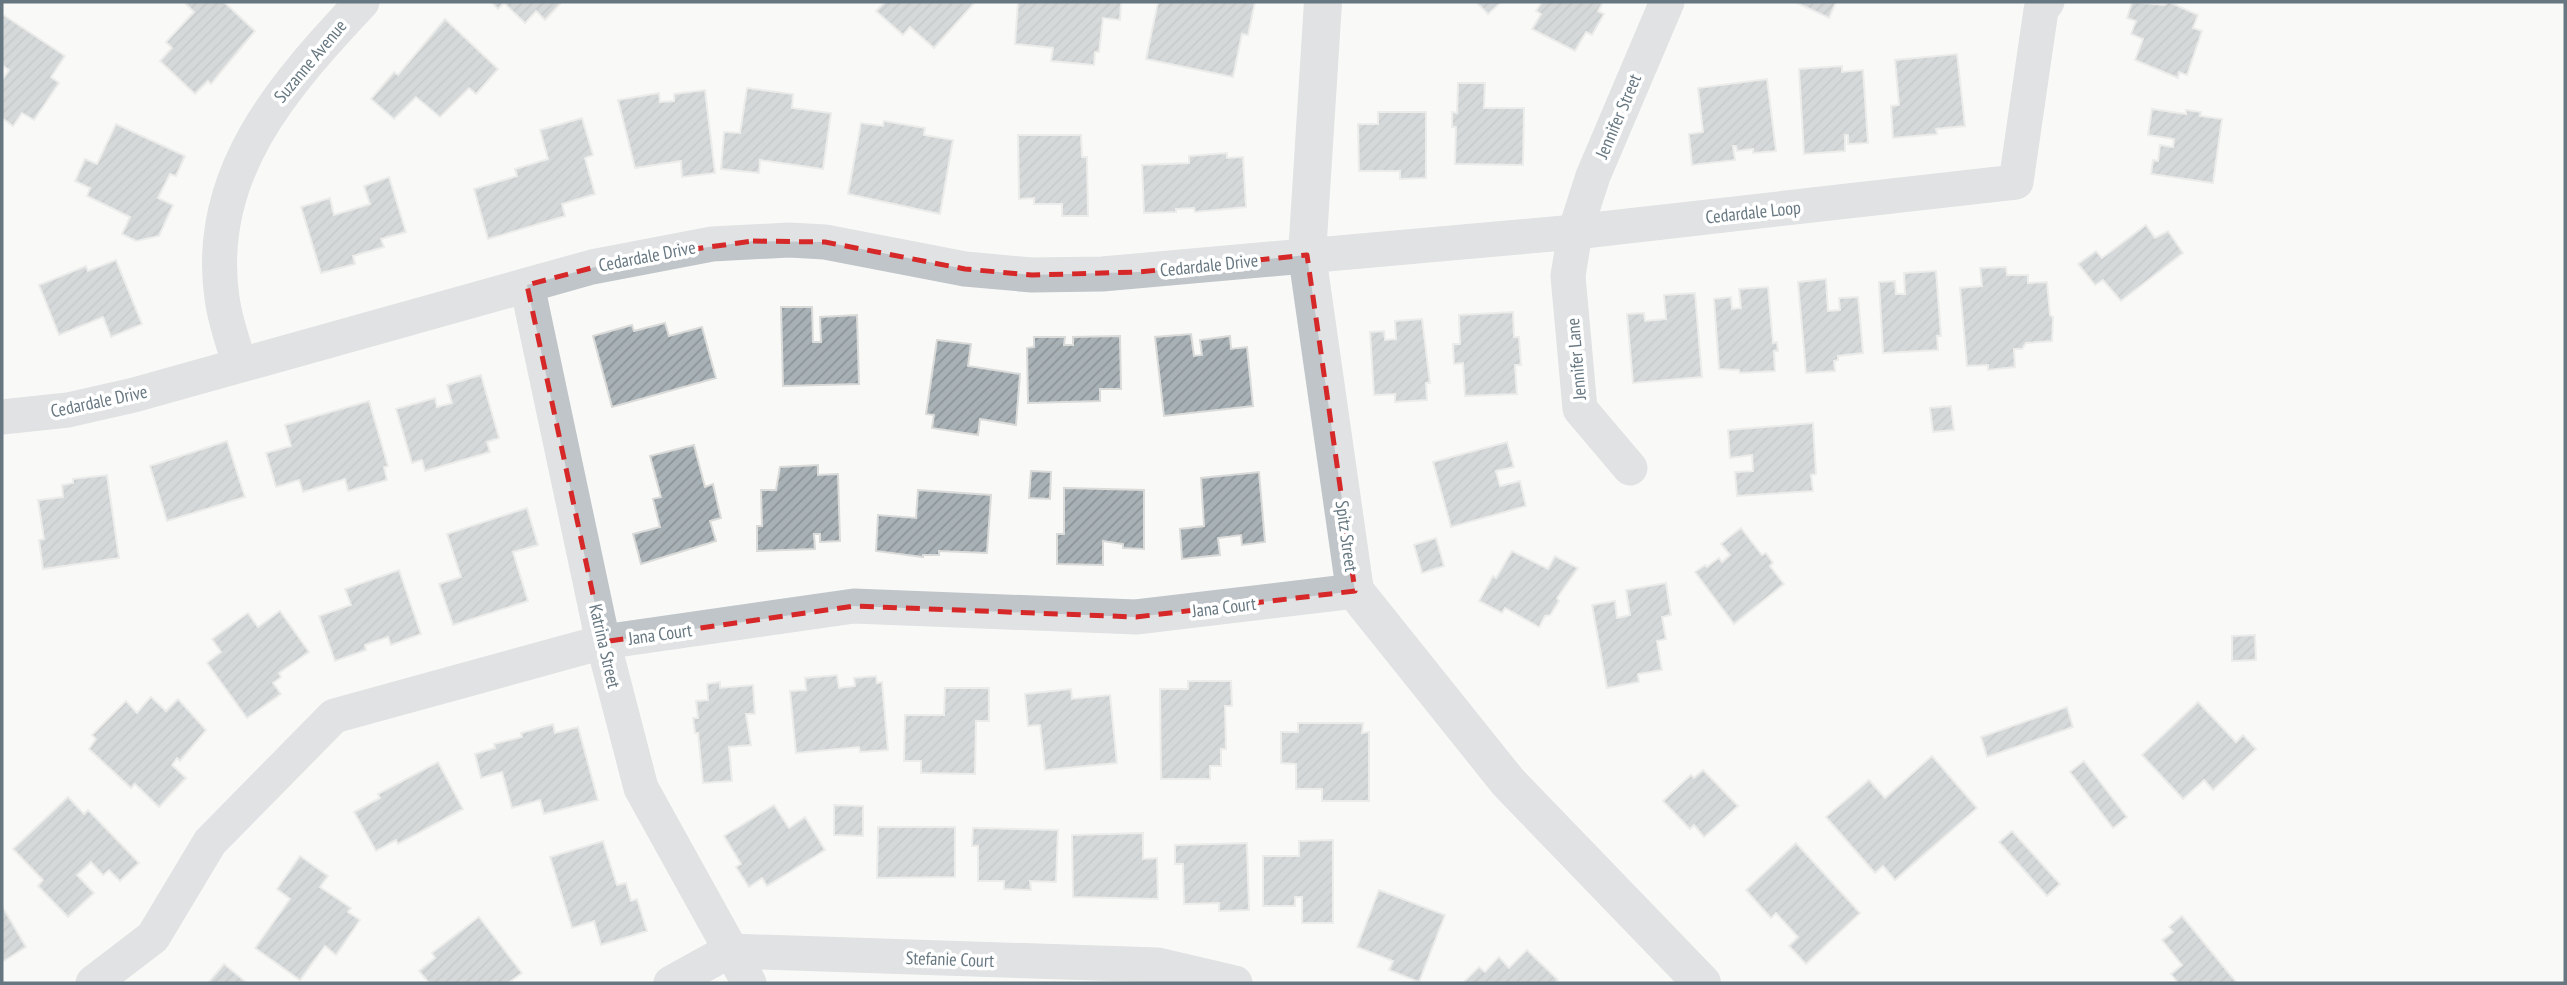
<svg xmlns="http://www.w3.org/2000/svg" width="2567" height="985" viewBox="0 0 2567 985" font-family="'PT Sans Narrow',sans-serif">
	<defs>
		<pattern id="building-hatch" width="6" height="6" patternUnits="userSpaceOnUse" patternTransform="scale(1.75)"><rect width="6" height="6" fill="#a8b1b6"/><path d="M-1 1l2-2M0 6l6-6M5 7l2-2" fill="none" stroke="#8d9599"/></pattern>
	</defs>
	<rect width="100%" height="100%" fill="#f9f9f7"/>
	<!-- building -->
	<g fill="url(#building-hatch)" stroke="#dbdbd9" stroke-width="2">
		<polygon points="184,2 224,2 255,31 211,84 208,81 195,94 160,61 172,48 166,42 194,12"/>
		<polygon points="491,2 562,2 545,20 536,11 525,23 504,3 498,9"/>
		<polygon points="885,2 975,2 934,48 910,27 903,35 876,11"/>
		<polygon points="1018,2 1121,2 1120,20 1103,18 1099,52 1095,52 1094,65 1051,61 1053,48 1015,44"/>
		<polygon points="1158,2 1255,2 1248,35 1242,34 1233,77 1146,59"/>
		<polygon points="1476,2 1501,2 1488,14"/>
		<polygon points="1542,2 1603,2 1598,11 1604,14 1592,35 1586,32 1575,51 1532,29 1541,14 1536,11"/>
		<polygon points="1795,2 1836,2 1829,18"/>
		<polygon points="2132,2 2164,5 2169,2 2198,15 2193,28 2202,31 2187,75 2179,72 2178,78 2135,60 2143,39 2131,34 2136,21 2127,18"/>
		<polygon points="2,14 65,56 51,77 59,83 34,120 22,113 13,126 2,118 2,81 9,70 2,65"/>
		<polygon points="445,19 498,69 476,94 469,88 440,117 416,97 394,119 371,99 394,72 398,75"/>
		<polygon points="1957,54 1965,126 1936,129 1937,134 1893,138 1891,106 1899,105 1895,60"/>
		<polygon points="1842,66 1842,72 1863,70 1868,143 1848,144 1848,135 1845,135 1845,151 1804,154 1799,69"/>
		<polygon points="1767,79 1776,151 1753,153 1753,149 1737,151 1736,146 1733,146 1735,160 1692,165 1689,134 1703,132 1698,88"/>
		<polygon points="1458,83 1485,83 1484,108 1524,108 1523,165 1455,164 1456,127 1452,127 1452,112 1457,113"/>
		<polygon points="747,88 793,94 792,108 831,113 823,169 760,160 759,173 721,169 724,132 740,133"/>
		<polygon points="705,90 715,173 682,177 681,161 635,168 618,100 659,93 660,102 674,101 674,94"/>
		<polygon points="2152,109 2186,114 2186,110 2201,112 2200,116 2222,119 2213,183 2151,174 2153,160 2158,161 2160,145 2173,147 2174,139 2148,135"/>
		<polygon points="1378,112 1426,112 1426,178 1400,179 1400,171 1359,171 1358,124 1378,124"/>
		<polygon points="582,118 593,155 585,158 595,194 562,204 565,216 488,239 474,189 517,176 515,169 548,159 540,130"/>
		<polygon points="884,121 925,128 924,135 953,140 940,214 848,194 861,123 883,126"/>
		<polygon points="116,124 185,156 176,176 170,174 158,198 173,205 159,236 136,241 122,234 130,217 87,196 90,188 75,181 85,159 97,164"/>
		<polygon points="1018,135 1081,135 1082,157 1087,157 1088,216 1062,216 1062,204 1034,204 1034,198 1019,199"/>
		<polygon points="1227,153 1227,158 1243,157 1246,207 1195,212 1194,208 1176,209 1176,212 1144,213 1142,165 1189,163 1189,156"/>
		<polygon points="389,177 406,232 381,239 384,247 353,256 355,264 321,273 301,207 330,198 334,215 370,204 364,186"/>
		<polygon points="2146,225 2155,238 2168,231 2183,253 2121,301 2103,280 2095,285 2078,264 2096,251 2102,258"/>
		<polygon points="116,260 142,324 111,337 103,317 59,335 39,285 86,266 88,271"/>
		<polygon points="2006,267 2007,275 2028,275 2028,283 2047,282 2050,315 2053,317 2052,341 2026,343 2022,349 2014,349 2015,367 1988,370 1988,365 1967,366 1960,288 1982,286 1980,268"/>
		<polygon points="1936,271 1941,336 1937,336 1938,350 1883,353 1879,282 1895,281 1896,294 1905,294 1904,273"/>
		<polygon points="1826,279 1828,311 1840,310 1839,298 1858,297 1863,353 1838,356 1838,360 1834,361 1835,371 1806,373 1798,282"/>
		<polygon points="1768,287 1773,343 1777,342 1778,351 1774,351 1775,371 1740,373 1739,370 1719,369 1714,299 1731,297 1732,309 1741,308 1739,289"/>
		<polygon points="1695,293 1702,377 1633,383 1627,314 1644,313 1645,321 1666,319 1664,295"/>
		<polygon points="781,307 812,307 813,342 821,342 820,317 857,315 859,384 783,386"/>
		<polygon points="1513,312 1514,337 1519,337 1521,365 1515,365 1517,394 1465,396 1463,363 1454,364 1453,344 1460,344 1459,315"/>
		<polygon points="1422,319 1430,383 1426,383 1427,400 1395,402 1395,394 1374,395 1370,332 1384,331 1385,340 1396,339 1395,321"/>
		<polygon points="665,323 669,336 702,327 716,378 612,407 593,336 632,325 634,331"/>
		<polygon points="1191,334 1194,356 1202,355 1200,340 1230,336 1231,349 1247,347 1253,406 1164,416 1155,337"/>
		<polygon points="1120,336 1121,389 1100,389 1100,401 1028,403 1027,348 1034,347 1034,337 1065,337 1064,345 1073,345 1073,337"/>
		<polygon points="937,340 971,344 968,366 1020,374 1016,425 980,419 978,435 932,428 934,415 926,414"/>
		<polygon points="481,375 499,438 487,442 490,452 425,471 422,460 412,463 396,409 435,398 437,407 452,403 447,385"/>
		<polygon points="369,401 388,466 384,467 387,480 348,491 345,479 303,492 299,480 276,487 266,453 291,446 285,425"/>
		<polygon points="1951,406 1954,430 1933,432 1930,408"/>
		<polygon points="1813,423 1816,474 1811,475 1813,491 1737,496 1735,472 1753,471 1752,455 1730,458 1728,430"/>
		<polygon points="227,441 245,497 167,521 150,466"/>
		<polygon points="1507,442 1514,467 1496,471 1500,486 1520,481 1526,506 1451,527 1433,462"/>
		<polygon points="694,445 705,487 713,484 721,518 710,521 716,541 641,564 633,534 660,527 653,499 661,497 650,456"/>
		<polygon points="818,465 818,475 838,474 840,541 820,542 820,534 814,534 815,549 757,551 757,526 762,526 761,490 776,490 780,467"/>
		<polygon points="1031,471 1051,472 1050,499 1029,498"/>
		<polygon points="1259,472 1265,542 1242,545 1241,535 1218,538 1220,555 1182,559 1180,529 1204,526 1201,478"/>
		<polygon points="107,475 119,558 43,569 39,540 44,539 38,500 63,497 62,485 73,483 73,479"/>
		<polygon points="1064,488 1144,490 1144,549 1123,548 1123,544 1103,541 1103,565 1057,564 1057,534 1064,534"/>
		<polygon points="918,490 991,495 987,553 939,551 939,555 923,555 923,557 876,551 878,515 916,518"/>
		<polygon points="527,508 538,545 513,552 528,601 453,625 439,584 461,577 447,534"/>
		<polygon points="1741,528 1762,555 1766,553 1773,563 1770,566 1784,584 1734,624 1695,572 1705,565 1707,567 1719,558 1722,562 1730,555 1721,544"/>
		<polygon points="1436,538 1444,566 1422,573 1414,545"/>
		<polygon points="1512,551 1548,569 1555,556 1578,568 1557,598 1559,601 1550,615 1545,616 1539,627 1505,608 1502,613 1479,601 1493,576 1496,578"/>
		<polygon points="399,570 421,634 391,645 388,637 365,645 366,650 335,661 319,616 351,605 345,589"/>
		<polygon points="1666,583 1671,615 1662,617 1666,639 1657,641 1662,670 1638,674 1639,682 1607,688 1592,605 1615,601 1617,618 1630,615 1626,590"/>
		<polygon points="280,611 309,652 279,673 281,677 273,683 281,694 247,718 207,663 221,652 212,639 248,613 258,627"/>
		<polygon points="2255,635 2256,660 2232,661 2232,636"/>
		<polygon points="837,675 839,688 855,686 854,678 876,676 877,683 882,682 888,750 860,752 859,747 796,753 790,691 806,690 805,678"/>
		<polygon points="1188,681 1231,681 1232,706 1225,706 1226,749 1221,749 1221,766 1210,766 1210,779 1161,779 1160,689 1188,689"/>
		<polygon points="720,682 720,688 753,685 755,714 746,714 751,745 729,747 732,781 703,783 698,733 695,733 693,718 698,718 696,701 708,700 707,684"/>
		<polygon points="945,688 989,688 989,721 976,721 975,774 921,773 921,761 904,761 905,715 944,715"/>
		<polygon points="1071,689 1072,699 1110,695 1117,763 1045,770 1040,725 1028,726 1025,694"/>
		<polygon points="151,697 166,711 178,699 206,730 180,761 177,758 172,765 186,778 159,807 135,784 131,788 89,749 96,739 92,735 126,701 137,713"/>
		<polygon points="2198,702 2236,742 2243,735 2256,749 2213,790 2204,780 2183,799 2142,755"/>
		<polygon points="2067,707 2073,727 1987,757 1981,737"/>
		<polygon points="1298,723 1363,723 1362,733 1369,732 1369,801 1322,801 1322,789 1296,789 1296,764 1281,763 1281,732 1298,732"/>
		<polygon points="553,724 555,733 578,727 598,800 544,814 540,800 512,808 502,772 481,778 475,754 495,748 494,744 522,737 521,733"/>
		<polygon points="1932,756 1977,808 1895,880 1883,866 1875,873 1826,817 1869,780 1885,798"/>
		<polygon points="2084,761 2127,817 2113,828 2070,772"/>
		<polygon points="438,762 463,809 398,844 396,840 376,851 354,812 380,798 378,794"/>
		<polygon points="1703,770 1738,806 1704,837 1694,825 1690,829 1663,801 1691,775 1694,778"/>
		<polygon points="68,797 84,814 88,810 139,863 120,881 109,870 103,875 91,862 77,875 94,893 68,917 38,886 43,880 13,849"/>
		<polygon points="774,805 789,828 805,817 825,850 767,886 762,878 749,887 736,867 741,864 724,836"/>
		<polygon points="834,805 863,806 863,836 834,835"/>
		<polygon points="878,827 955,827 955,877 877,878"/>
		<polygon points="973,828 1058,830 1056,882 1030,881 1031,890 1004,889 1004,881 978,881 978,846 972,846"/>
		<polygon points="2012,831 2060,884 2047,896 1999,842"/>
		<polygon points="1143,833 1143,859 1157,858 1158,899 1073,897 1072,835"/>
		<polygon points="1333,840 1333,923 1302,923 1302,897 1295,897 1295,906 1263,906 1263,856 1299,856 1299,841"/>
		<polygon points="603,841 617,885 626,883 631,901 637,899 647,931 601,945 594,921 572,928 550,857"/>
		<polygon points="1247,843 1249,910 1219,911 1219,903 1184,904 1183,864 1175,864 1175,845"/>
		<polygon points="1796,843 1860,913 1806,964 1789,946 1798,937 1776,913 1771,918 1746,890"/>
		<polygon points="300,856 328,876 320,887 351,908 348,912 360,920 336,955 325,946 300,980 255,948 290,899 277,889"/>
		<polygon points="1379,890 1445,915 1419,982 1389,970 1393,961 1357,947"/>
		<polygon points="2,906 26,947 2,962"/>
		<polygon points="2182,916 2237,983 2178,983 2171,974 2182,965 2162,940 2173,932 2169,927"/>
		<polygon points="479,917 522,973 508,983 429,983 419,971 435,958 432,953"/>
		<polygon points="1527,950 1558,980 1555,983 1463,983 1479,967 1485,972 1499,957 1509,968"/>
		<polygon points="224,964 247,983 208,983"/>
	</g>
	<g fill="none" stroke-linecap="round" stroke-linejoin="round">
		<!-- minor -->
		<g stroke="#c0c5c9" stroke-width="35">
			<polyline points="527,285 603,642 641,788 749,983"/>
			<path d="M240,365C233,343 225,321 222,298C204,174 284,85 362,2"/>
			<polyline points="2,417 68,410 134,395 592,267 712,244 789,240 825,242 965,269 1032,275 1102,274 1575,232 2016,182 2041,10 2047,2"/>
			<polyline points="1630,468 1580,409 1568,276 1575,232 1593,176 1667,2"/>
			<polyline points="93,983 153,937 210,842 334,716 603,642 854,606 1136,617 1355,591"/>
			<polyline points="671,983 729,951 1158,965 1235,983"/>
		</g>
		<!-- tertiary -->
		<polyline stroke="#c0c5c9" stroke-width="38" points="1323,2 1307,255 1355,591 1508,782 1702,983"/>
	</g>
	<!-- marked area -->
	<path d="M0 0H2567V985H0ZM753,241L825,242L965,269L1032,275L1139,272L1307,255L1355,591L1136,617L854,606L603,642L527,285L629,258Z" fill="#f9f9f7" fill-opacity=".55" fill-rule="evenodd"/>
	<path fill="none" stroke="#d62828" stroke-width="5" stroke-dasharray="14 9" stroke-linejoin="round" d="M753,241L825,242L965,269L1032,275L1139,272L1307,255L1355,591L1136,617L854,606L603,642L527,285L629,258Z"/>
	<g text-anchor="middle" dominant-baseline="central" stroke-width="7" stroke-linejoin="round" paint-order="stroke">
		<!-- street labels -->
		<g font-size="18" fill="#667781" stroke="#fff">
			<text transform="translate(310 61) rotate(-50)">Suzanne Avenue</text>
			<text transform="translate(1618 116) rotate(-67)">Jennifer Street</text>
			<text transform="translate(1753 212) rotate(-6)">Cedardale Loop</text>
			<text transform="translate(647 256) rotate(-11)">Cedardale Drive</text>
			<text transform="translate(1209 265) rotate(-6)">Cedardale Drive</text>
			<text transform="translate(1576 359) rotate(-95)">Jennifer Lane</text>
			<text transform="translate(99 401) rotate(-12)">Cedardale Drive</text>
			<text transform="translate(1347 536) rotate(82)">Spitz Street</text>
			<text transform="translate(1224 607) rotate(-7)">Jana Court</text>
			<text transform="translate(660 634) rotate(-8)">Jana Court</text>
			<text transform="translate(605 646) rotate(77)">Katrina Street</text>
			<text transform="translate(950 959) rotate(2)">Stefanie Court</text>
		</g>
	</g>
	<!-- border -->
	<rect width="2567" height="985" fill="none" stroke="#667781" stroke-width="7"/>
</svg>
